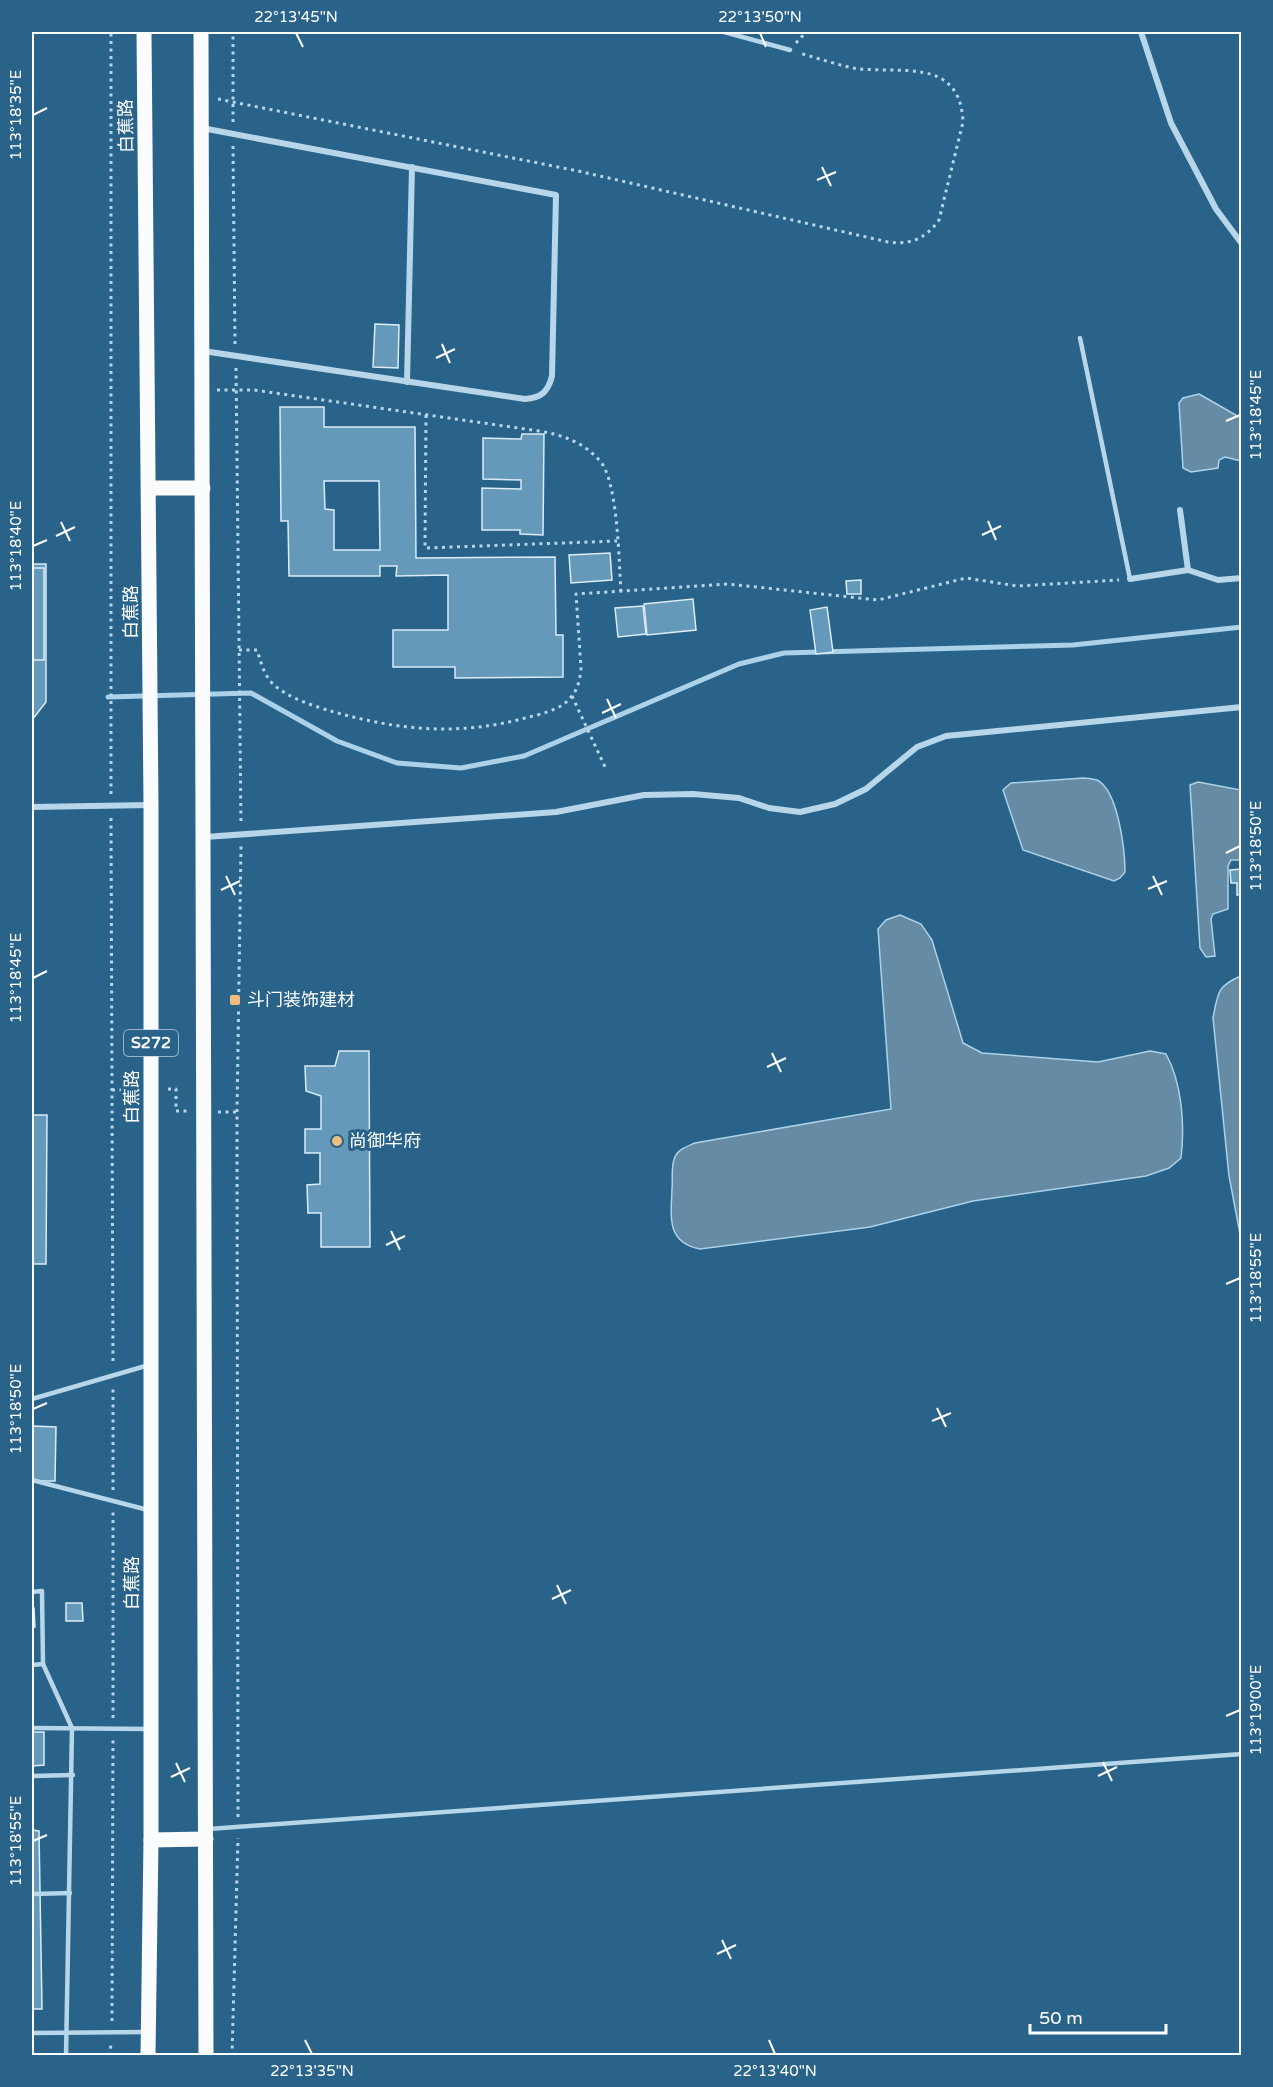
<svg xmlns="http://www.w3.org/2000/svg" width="1273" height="2087" viewBox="0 0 1273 2087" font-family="'Varela Round','Noto Sans SC',sans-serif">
	<rect width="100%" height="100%" fill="#29638a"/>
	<!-- water -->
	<g fill="#668ba5" stroke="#acd2e9" stroke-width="1.5">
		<polygon points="1199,394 1241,418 1241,461 1225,457 1219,460 1218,468 1191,472 1183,468 1179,403 1183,398"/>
		<path d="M1083,778C1087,778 1093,779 1097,780C1118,790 1125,850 1125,872L1120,878L1114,881L1023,850L1003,790L1011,783Z"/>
		<polygon points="1198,782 1241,790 1241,860 1231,860 1228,866 1228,909 1213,914 1211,919 1215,956 1206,957 1200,948 1190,785"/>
		<path d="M900,915L921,924L932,940L963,1043L982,1053L1098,1062L1150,1051L1166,1054C1182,1083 1185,1125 1181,1158L1169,1168L1146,1176L973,1201L870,1227L700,1249C666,1242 671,1217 672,1189C673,1180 671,1168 674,1160C676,1150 686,1147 695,1143L891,1109L878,929L886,920Z"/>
		<path d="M1241,976V1239L1229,1176L1213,1018C1218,993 1217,986 1241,976Z"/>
	</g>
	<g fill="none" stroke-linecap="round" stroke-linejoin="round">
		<!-- stream -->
		<polyline stroke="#acd2e9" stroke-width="5" points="108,697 251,693 337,741 397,763 461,768 524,756 739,664 784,653 1073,645 1242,627"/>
	</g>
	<!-- building -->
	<g fill="#6599ba" stroke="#dbecf7" stroke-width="1.5" fill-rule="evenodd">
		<polygon points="375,324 399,325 398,368 373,367"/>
		<path d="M280,407H324V427H415L416,558L555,557L556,635H563V677L455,678V667H393V630H448V575L396,576L397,566H380V576H289L288,521H281ZM324,481H379L380,550H334V510L325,509Z"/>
		<polygon points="522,434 544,434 543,535 520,534 520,530 482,530 482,488 521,489 521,480 483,479 483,438 521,439"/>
		<polygon points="610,553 612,580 571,583 569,555"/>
		<polygon points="32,564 46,564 46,702 32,720"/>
		<rect x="32" y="568" width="12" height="92"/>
		<polygon points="861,580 861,594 847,594 846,581"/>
		<polygon points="693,599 696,630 647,635 644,604"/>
		<polygon points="643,606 646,634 618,637 615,608"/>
		<polygon points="827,607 833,652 816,654 810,610"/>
		<polygon points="1242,869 1242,894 1237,895 1237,883 1231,883 1230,870"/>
		<polygon points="339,1051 369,1051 370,1247 321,1247 321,1213 308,1213 307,1185 320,1184 320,1153 305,1153 305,1129 321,1129 321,1096 306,1091 305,1066 335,1066"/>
		<polygon points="32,1115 47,1115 46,1264 32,1264"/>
		<polygon points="32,1426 56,1427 55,1481 32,1481"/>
		<polygon points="66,1603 82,1603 83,1621 66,1621"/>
		<polygon points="32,1608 34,1608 35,1627 32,1628"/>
		<polygon points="32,1732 44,1732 44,1765 32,1766"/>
		<polygon points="32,1830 39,1831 42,2009 32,2009"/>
	</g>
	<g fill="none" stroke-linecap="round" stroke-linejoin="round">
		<!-- path -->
		<g stroke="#b7d6e9" stroke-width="3" stroke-dasharray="3 4.5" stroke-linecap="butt">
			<polyline points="796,43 806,32"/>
			<path d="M218,99L578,171L888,242C911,245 925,239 939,220L963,122C960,55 898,75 853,68C835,64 817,58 799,53"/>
			<polyline points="233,122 233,32"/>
			<polyline points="233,146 235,344"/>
			<polyline points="236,368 241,824"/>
			<path d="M217,390H254L539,431C563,435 583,442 600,461C618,481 619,563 621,592"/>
			<polyline points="426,415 425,548 617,541"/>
			<path d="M239,650H257C261,662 263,673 272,683C287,698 314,706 334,712C402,731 461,736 529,717C542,714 562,709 570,698C578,690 580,679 581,668L576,594L728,584L878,600L966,578L1017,586L1119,580"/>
			<polyline points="572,696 606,769"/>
			<polyline points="111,794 111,32"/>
			<polyline points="111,818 113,1364"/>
			<polyline points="168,1089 176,1089 176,1111 187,1111"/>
			<polyline points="112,1090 135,1090"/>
			<polyline points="218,1112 237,1112"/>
			<polyline points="113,1490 113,1385"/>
			<polyline points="113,1718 113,1511"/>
			<polyline points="238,1817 237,1112 241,845"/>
			<polyline points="112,2021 113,1739"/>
			<polyline points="110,2056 111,2042"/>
			<polyline points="232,2056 238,1838"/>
		</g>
		<!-- service -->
		<g stroke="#b7d6e9" stroke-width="4.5">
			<polyline points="724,32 790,50"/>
			<polyline points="1080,338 1130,579"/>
			<polyline points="32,1399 149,1365"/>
			<polyline points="32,1480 148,1510"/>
			<polyline points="32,1592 42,1591 43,1664 72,1728 66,2056"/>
			<polyline points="32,1665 43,1664"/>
			<polyline points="32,1728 149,1729"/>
			<polyline points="32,1776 73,1775"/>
			<polyline points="209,1829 1242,1754"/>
			<polyline points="32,1894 70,1893"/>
			<polyline points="32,2033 146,2032"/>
		</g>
		<!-- minor -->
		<g stroke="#b7d6e9" stroke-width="6">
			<polyline points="1141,32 1171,123 1216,209 1242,244"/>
			<path d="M202,128L556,195L552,376C548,392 541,398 525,399L203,351"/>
			<polyline points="407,382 412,167"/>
			<polyline points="1180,510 1188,570"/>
			<polyline points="1130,579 1188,570 1218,580 1242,578"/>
			<polyline points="32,807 151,805"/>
			<polyline points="205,837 556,812 644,795 693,794 739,798 769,808 800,812 835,804 866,789 917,747 946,736 1242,707"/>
		</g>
		<!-- primary -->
		<g stroke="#fafcfe" stroke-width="15">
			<polyline points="144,32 151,805 151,1840 148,2056"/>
			<polyline points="201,32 206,2056"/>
			<polyline points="150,488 203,488"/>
			<polyline points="151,1840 206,1839"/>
		</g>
	</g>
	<!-- ticks -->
	<path fill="none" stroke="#fff" stroke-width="2" d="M296,33L303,47M760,33L766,47M33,115L47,108M822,167L831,186M817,180L836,172M442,344L450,363M436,358L455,349M1226,421L1240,415M988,521L996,540M61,522L70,541M982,535L1001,526M56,536L75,527M33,546L47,540M607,699L616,718M602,713L621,704M1226,853L1240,846M226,876L235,895M1153,876L1162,895M1148,889L1167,881M221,890L240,881M33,978L47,971M772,1053L781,1072M767,1067L786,1058M391,1231L400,1250M386,1245L405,1236M1226,1284L1240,1278M937,1408L946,1427M33,1409L47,1403M932,1421L951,1413M557,1585L566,1604M552,1599L571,1590M1226,1716L1240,1710M1103,1762L1112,1781M176,1763L185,1782M1098,1776L1117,1767M171,1777L190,1768M33,1841L47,1835M722,1940L731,1959M717,1954L736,1945M305,2040L312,2054M769,2040L775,2054"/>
	<!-- markers -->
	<g fill="#f0bd7e" stroke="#29638a" stroke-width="2">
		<rect x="229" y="994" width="12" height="12" rx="3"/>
		<circle cx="337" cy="1141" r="6"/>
	</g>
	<g text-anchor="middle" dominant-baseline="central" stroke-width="6" stroke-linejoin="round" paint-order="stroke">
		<!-- shield labels -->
		<rect fill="#29638a" stroke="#bfd0dc" stroke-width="1.5" x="124" y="1030" width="54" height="26" rx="4.5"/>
		<g font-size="16" font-weight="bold" fill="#fff">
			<text x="151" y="1043">S272</text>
		</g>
		<!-- street labels -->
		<g font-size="18" fill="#fff" stroke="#29638a">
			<text transform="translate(126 126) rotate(-91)">白蕉路</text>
			<text transform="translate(131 612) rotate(-90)">白蕉路</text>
			<text transform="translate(132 1097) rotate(-90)">白蕉路</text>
			<text transform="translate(132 1583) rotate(-90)">白蕉路</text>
		</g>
		<!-- poi labels -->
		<g font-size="18" fill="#fff" stroke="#29638a" text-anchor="start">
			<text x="247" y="1000">斗门装饰建材</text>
			<text x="349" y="1141">尚御华府</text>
		</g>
	</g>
	<!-- border -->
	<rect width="1273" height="2087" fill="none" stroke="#29638a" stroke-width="66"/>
	<!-- scale -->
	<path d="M1030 2024v9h136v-9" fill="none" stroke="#ffffff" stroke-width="3"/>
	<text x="1039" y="2024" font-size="18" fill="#ffffff" stroke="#29638a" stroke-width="4.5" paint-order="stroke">50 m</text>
	<rect x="33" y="33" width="1207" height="2021" fill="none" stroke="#fff" stroke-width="2"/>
	<g font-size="15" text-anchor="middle" fill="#fff">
		<text x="296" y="22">22°13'45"N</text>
		<text x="760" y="22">22°13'50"N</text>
		<text transform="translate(16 115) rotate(-90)" y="5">113°18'35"E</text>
		<text transform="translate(1256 415) rotate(-90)" y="5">113°18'45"E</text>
		<text transform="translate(16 546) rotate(-90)" y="5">113°18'40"E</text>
		<text transform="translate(1256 846) rotate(-90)" y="5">113°18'50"E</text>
		<text transform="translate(16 978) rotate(-90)" y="5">113°18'45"E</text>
		<text transform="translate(1256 1278) rotate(-90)" y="5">113°18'55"E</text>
		<text transform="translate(16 1409) rotate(-90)" y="5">113°18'50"E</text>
		<text transform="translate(1256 1710) rotate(-90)" y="5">113°19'00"E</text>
		<text transform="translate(16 1841) rotate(-90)" y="5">113°18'55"E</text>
		<text x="312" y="2076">22°13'35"N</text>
		<text x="775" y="2076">22°13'40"N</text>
	</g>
</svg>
